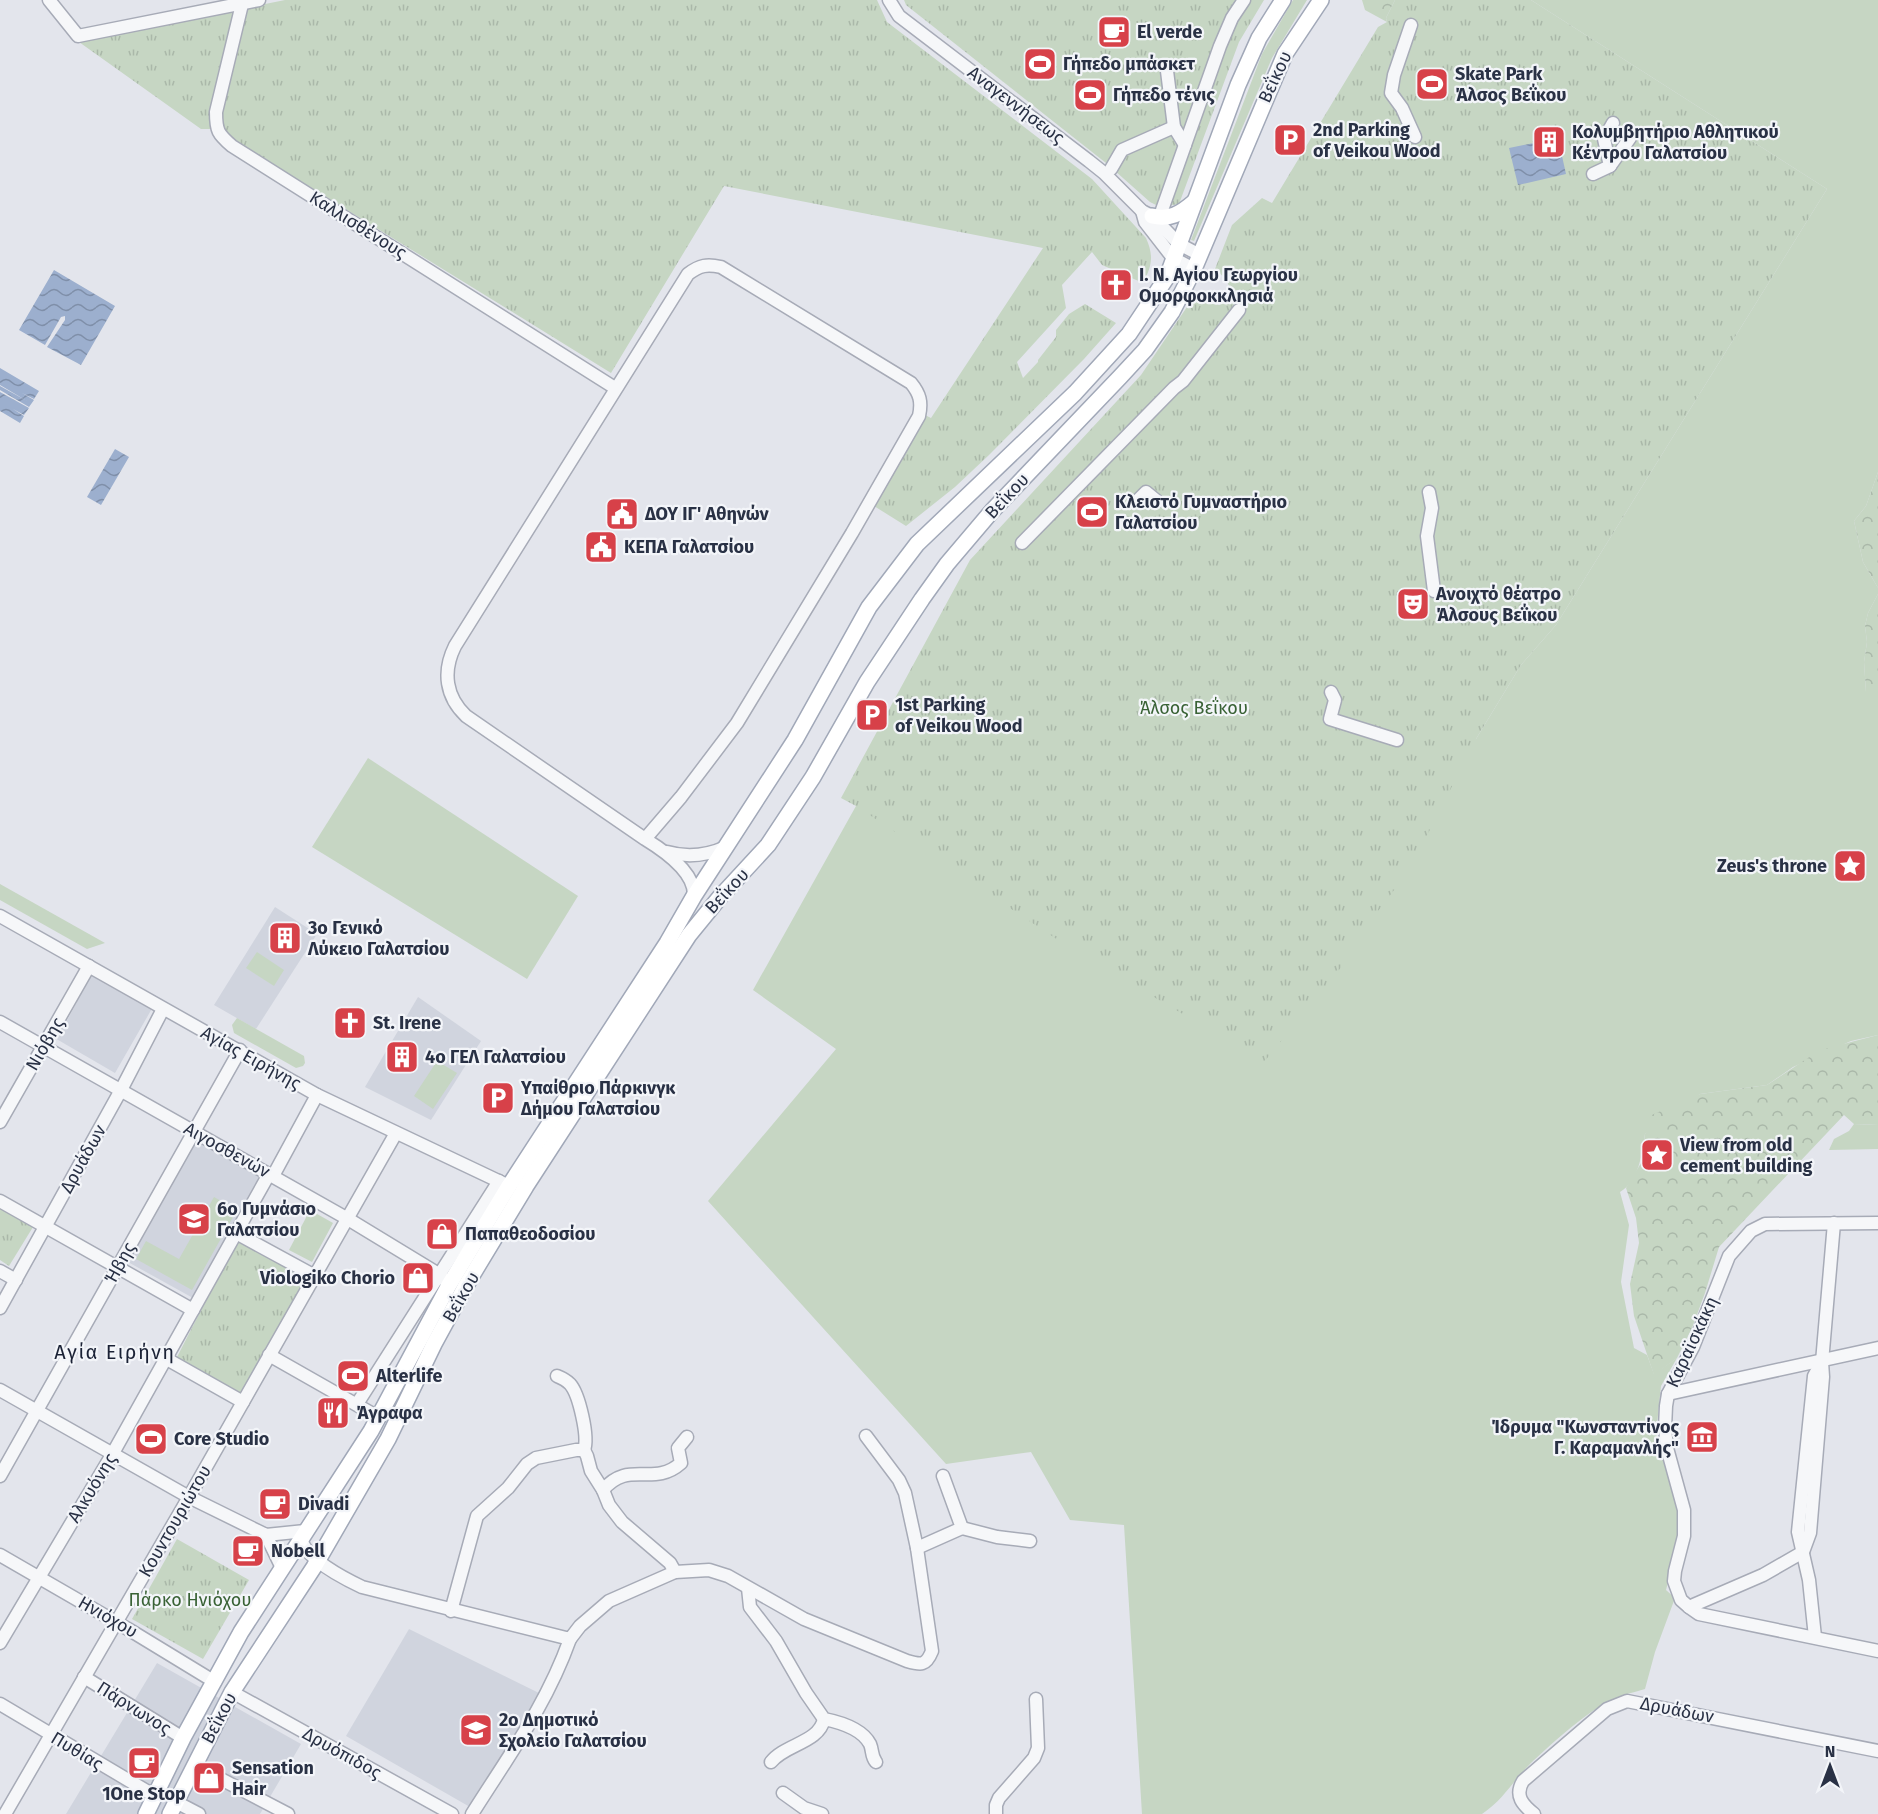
<svg xmlns="http://www.w3.org/2000/svg" width="1878" height="1814" viewBox="0 0 1878 1814" font-family="'Fira Sans',sans-serif">
	<defs>
		<pattern id="forest-crowns" width="20" height="18" patternUnits="userSpaceOnUse" patternTransform="scale(1.5)"><rect width="20" height="18" fill="#c6d6c3"/><path d="M2 6a3 3 0 1 1 6 0M12 15a3 3 0 1 1 6 0" fill="none" stroke="#aab8a9"/></pattern>
		<pattern id="park-tufts" width="24" height="20" patternUnits="userSpaceOnUse" patternTransform="scale(1.5)"><rect width="24" height="20" fill="#c6d6c3"/><path d="M3 7l-1-3M5 7V3M7 7l1-3M15 17l-1-3M17 17v-4M19 17l1-3" fill="none" stroke="#aab8a9"/></pattern>
		<pattern id="water-waves" width="16" height="10" patternUnits="userSpaceOnUse" patternTransform="scale(1.5)"><rect width="16" height="10" fill="#9cafce"/><path d="M0 5q4-4 8 0t8 0" fill="none" stroke="#7f8fa9"/></pattern>
	</defs>
	<rect width="100%" height="100%" fill="#e3e5ec"/>
	<!-- built -->
	<g fill="#d0d4de">
		<polygon points="275,907 317,934 256,1029 214,1005"/>
		<polygon points="92,970 154,1005 115,1073 53,1037 62,1025 64,1026 77,1002 74,1000"/>
		<polygon points="418,997 481,1041 431,1120 365,1087"/>
		<polygon points="195,1140 260,1176 193,1298 128,1262"/>
		<polygon points="409,1629 541,1694 470,1807 346,1736"/>
		<polygon points="157,1663 301,1744 260,1814 66,1814"/>
	</g>
	<!-- green -->
	<g fill="#c6d6c3">
		<polygon points="1293,0 1307,0 1272,58 1194,241 1191,240 1262,54"/>
		<path d="M1531,0H1878V472L1866,506L1854,521L1863,562L1878,588V594L1868,613L1865,626L1867,642L1864,662L1866,692H1878V1035L1851,1041L1793,1067L1767,1085L1700,1094L1645,1134C1642,1154 1639,1181 1620,1192L1629,1225L1621,1282L1634,1348L1647,1355L1654,1374L1677,1358L1661,1386L1656,1434L1681,1513L1680,1535L1666,1590L1675,1598L1655,1652L1645,1689C1631,1693 1618,1696 1606,1703C1582,1716 1550,1745 1530,1764C1512,1782 1504,1799 1482,1814H1142L1124,1525L1070,1520L1031,1452L946,1464L708,1201L836,1049L753,990L856,806L1476,739L1521,665L1556,625L1827,189Z"/>
		<polygon points="368,758 578,896 527,979 312,847"/>
		<polygon points="0,884 105,943 87,949 0,900"/>
		<polygon points="257,952 284,970 274,986 246,968"/>
		<polygon points="237,1018 304,1056 305,1063 303,1066 296,1068 234,1033 232,1025"/>
		<polygon points="437,1061 457,1073 433,1109 414,1096"/>
		<polygon points="1854,1124 1878,1125 1878,1149 1829,1150 1834,1139 1849,1131"/>
		<polygon points="214,1197 237,1210 192,1290 136,1259 146,1241 179,1259"/>
		<polygon points="310,1210 333,1223 312,1262 289,1250"/>
	</g>
	<!-- forest -->
	<g fill="url(#forest-crowns)">
		<polygon points="1362,0 1395,0 1386,18 1387,22 1365,10"/>
		<polygon points="1878,472 1878,588 1863,562 1854,521 1866,506"/>
		<polygon points="1878,594 1878,692 1866,692 1864,662 1867,642 1865,626 1868,613"/>
		<polygon points="1878,1035 1878,1125 1854,1124 1844,1115 1719,1247 1705,1293 1692,1328 1677,1358 1654,1375 1634,1316 1630,1284 1639,1243 1636,1218 1626,1188 1641,1163 1645,1134 1649,1129 1647,1117 1700,1094 1767,1085 1820,1050"/>
	</g>
	<!-- park -->
	<g fill="url(#park-tufts)">
		<path d="M285,0H877L887,22L1092,179L1146,238C1154,256 1152,266 1143,283L1102,265L1092,252L1062,285L1066,308L1017,362L1023,378L1038,362V360L1056,337V330L1069,314L1085,304L1116,323L1084,359L989,455L955,487L906,526L874,506L925,415L931,418L1043,248L724,186L611,373L216,129H201L79,42Z"/>
		<polygon points="904,0 1264,0 1239,42 1179,204 1160,207 1150,202 1106,163 906,5"/>
		<polygon points="1395,0 1531,0 1827,189 1556,625 1521,665 1476,739 1410,869 1369,923 1343,965 1264,1062 1064,944 856,806 841,798 970,560 1141,375 1191,301 1220,305 1231,291 1226,279 1215,269 1232,225 1262,198 1272,203 1378,27 1387,22 1386,18"/>
		<polygon points="0,1207 33,1227 9,1266 0,1260"/>
		<polygon points="238,1238 307,1276 242,1396 176,1359"/>
		<polygon points="177,1539 249,1580 203,1659 132,1619"/>
	</g>
	<!-- water -->
	<g fill="url(#water-waves)">
		<polygon points="1558,138 1566,174 1518,185 1509,148"/>
		<polygon points="54,270 115,306 81,365 47,347 65,320 65,316 61,317 45,345 19,330"/>
		<polygon points="0,368 39,391 34,399 22,393 34,400 29,407 0,390 0,386 27,401 0,385"/>
		<polygon points="0,392 29,408 24,415 13,409 24,416 20,423 0,411"/>
		<polygon points="115,449 129,457 101,505 87,497"/>
	</g>
	<g fill="none" stroke-linecap="round" stroke-linejoin="round">
		<!-- minor casing -->
		<g stroke="#a7abb7" stroke-width="15">
			<g id="minor">
				<polyline points="49,0 78,36 259,0"/>
				<path d="M243,0L216,112C216,131 218,134 232,146L615,388"/>
				<polyline points="889,0 899,16 1089,161 1104,173 1142,211 1152,216 1179,244 1200,255"/>
				<polyline points="1411,25 1394,75 1391,93 1402,108 1415,137"/>
				<polyline points="1167,71 1174,127 1185,145"/>
				<polyline points="1610,166 1630,138"/>
				<polyline points="1111,169 1122,150 1174,127"/>
				<polyline points="1593,174 1610,166 1604,139 1613,123"/>
				<polyline points="1162,210 1220,46 1232,18 1244,0"/>
				<polyline points="1142,211 1145,222 1173,258 1194,269"/>
				<polyline points="1429,492 1432,508 1427,536 1434,591"/>
				<polyline points="1136,502 1146,492 1157,501"/>
				<polyline points="1022,543 1174,388 1183,381 1239,310"/>
				<polyline points="1331,692 1335,700 1330,719 1397,740"/>
				<path d="M645,839L681,797L737,723L852,533L919,416C922,402 920,394 911,383L721,267C707,264 700,265 688,274L455,646C442,672 446,697 466,716L645,839C663,850 695,872 694,896"/>
				<path d="M667,852C688,858 706,856 726,847"/>
				<polyline points="0,916 317,1095 509,1186"/>
				<polyline points="0,1022 348,1219 440,1275 449,1285"/>
				<polyline points="0,1122 89,966"/>
				<polyline points="273,1176 317,1095"/>
				<polyline points="0,1201 193,1310"/>
				<polyline points="1878,1223 1765,1224 1751,1231 1729,1256 1693,1347 1668,1394 1666,1406 1665,1428 1667,1448 1684,1510 1684,1536 1675,1571 1674,1581 1681,1600 1689,1607 1699,1614 1878,1651"/>
				<polyline points="236,1233 315,1276"/>
				<polyline points="0,1271 16,1280"/>
				<polyline points="0,1308 121,1090 163,1009"/>
				<polyline points="269,1355 378,1417"/>
				<polyline points="165,1358 243,1402"/>
				<path d="M557,1376C562,1378 566,1380 570,1384C579,1394 589,1437 584,1450"/>
				<polyline points="0,1390 189,1497 266,1535 305,1531"/>
				<polyline points="1668,1394 1878,1348"/>
				<polyline points="357,1404 499,1181"/>
				<polyline points="0,1476 240,1050"/>
				<path d="M603,1490C629,1459 653,1488 681,1463L678,1448L687,1437"/>
				<polyline points="962,1528 997,1537 1030,1541"/>
				<polyline points="266,1535 282,1568"/>
				<path d="M301,1538C304,1558 345,1579 362,1587L570,1639L580,1626L609,1601L675,1572L709,1570L728,1576L804,1619L907,1661C921,1665 926,1666 932,1651L917,1548L905,1493L899,1480L866,1436"/>
				<polyline points="917,1548 962,1528 943,1476"/>
				<polyline points="0,1555 128,1629 215,1682"/>
				<path d="M748,1588L750,1607L776,1641L806,1693L824,1719C839,1722 862,1729 870,1744C873,1751 871,1756 876,1762"/>
				<polyline points="1689,1607 1763,1575 1803,1552 1810,1533 1823,1377 1822,1362 1834,1223"/>
				<polyline points="451,1611 477,1516 508,1488 527,1464 536,1458 576,1450 584,1450 587,1456 591,1471 603,1490 609,1505 622,1522 670,1563 675,1572"/>
				<polyline points="1815,1637 1809,1580 1798,1532 1814,1376 1821,1363"/>
				<polyline points="0,1643 113,1453 269,1174"/>
				<polyline points="84,1677 183,1738"/>
				<polyline points="232,1692 452,1814"/>
				<polyline points="0,1704 155,1796"/>
				<path d="M771,1762C785,1744 819,1743 824,1719"/>
				<polyline points="194,1765 288,1814"/>
				<polyline points="783,1793 804,1808 822,1814"/>
				<polyline points="176,1802 199,1814"/>
				<polyline points="5,1814 189,1497 396,1133"/>
				<path d="M472,1814C509,1755 546,1706 570,1639"/>
				<polyline points="996,1814 996,1805 999,1798 1034,1758 1038,1748 1036,1699"/>
				<path d="M1534,1814C1523,1805 1514,1796 1523,1781L1607,1709L1627,1701L1878,1751"/>
			</g>
		</g>
		<!-- major casing -->
		<g stroke="#a1a8b8" stroke-width="18">
			<g id="major">
				<path d="M1152,216C1170,220 1180,214 1194,202"/>
				<polyline points="146,1814 183,1738 241,1632 371,1431 449,1285 509,1186 667,943 694,896 795,740 869,607 917,544 1075,393 1129,334 1167,277 1238,85 1259,38 1283,0"/>
				<polyline points="170,1814 232,1692 314,1567 388,1439 434,1344 465,1287 526,1186 689,935 720,897 768,845 813,777 867,682 922,599 947,564 992,511 1120,377 1145,350 1172,312 1194,269 1285,54 1321,0"/>
			</g>
		</g>
		<!-- minor -->
		<use href="#minor" stroke="#f6f7f9" stroke-width="12"/>
		<!-- major -->
		<use href="#major" stroke="#fff" stroke-width="15"/>
	</g>
	<!-- icons -->
	<defs>
		<g id="cafe-square" transform="scale(1.725)"><rect x="-9" y="-9" width="18" height="18" rx="4" fill="#d74149" stroke="#f3f5f9"/><path d="M-5.5-4.5H6V0H3Q3 3.5 0 3.5H-2.5Q-5.5 3.5-5.5 0ZM3-3.2v2h1.7v-2ZM-6 4.5H4V6H-6Z" fill="#fff"/></g>
		<g id="stadium-square" transform="scale(1.725)"><rect x="-9" y="-9" width="18" height="18" rx="4" fill="#d74149" stroke="#f3f5f9"/><path d="M0-5a6.5 5 0 1 0 0 10a6.5 5 0 1 0 0-10ZM-3.5-1.8h7v3.6h-7Z" fill="#fff"/></g>
		<g id="parking-square" transform="scale(1.725)"><rect x="-9" y="-9" width="18" height="18" rx="4" fill="#d74149" stroke="#f3f5f9"/><path d="M-3.5-5.5H1a3.5 3.5 0 0 1 0 7H-1V5.5H-3.5ZM-1-3.4V-.6H.8a1.4 1.4 0 0 0 0-2.8Z" fill="#fff"/></g>
		<g id="building-square" transform="scale(1.725)"><rect x="-9" y="-9" width="18" height="18" rx="4" fill="#d74149" stroke="#f3f5f9"/><path d="M-4-6H4V6H1V3H-1V6H-4ZM-2.5-4.3h1.7v1.8h-1.7ZM.8-4.3h1.7v1.8H.8ZM-2.5-1h1.7V.8h-1.7ZM.8-1h1.7V.8H.8Z" fill="#fff"/></g>
		<g id="church-square" transform="scale(1.725)"><rect x="-9" y="-9" width="18" height="18" rx="4" fill="#d74149" stroke="#f3f5f9"/><path d="M-1.2-6h2.4v3.5h3.3v2.4h-3.3V6h-2.4V-.1h-3.3v-2.4h3.3Z" fill="#fff"/></g>
		<g id="civic-square" transform="scale(1.725)"><rect x="-9" y="-9" width="18" height="18" rx="4" fill="#d74149" stroke="#f3f5f9"/><path d="M-.6-6.5H3V-4.5H.6V-3L4-1V1h2V6H-6V1h2V-1L-.6-3ZM-1.2 2.5V6h2.4V2.5Z" fill="#fff"/></g>
		<g id="theatre-square" transform="scale(1.725)"><rect x="-9" y="-9" width="18" height="18" rx="4" fill="#d74149" stroke="#f3f5f9"/><path d="M-5-5.5Q0-4 5-5.5V0Q5 5 0 6Q-5 5-5 0ZM-3.3-2.5H-1v1.5H-3.3ZM1-2.5H3.3v1.5H1ZM-2.8 1Q0 5.5 2.8 1Z" fill="#fff"/></g>
		<g id="sight-square" transform="scale(1.725)"><rect x="-9" y="-9" width="18" height="18" rx="4" fill="#d74149" stroke="#f3f5f9"/><path d="M0-6L1.8-2.2L6-1.7L2.9 1.2L3.7 5.4L0 3.3L-3.7 5.4L-2.9 1.2L-6-1.7L-1.8-2.2Z" fill="#fff"/></g>
		<g id="school-square" transform="scale(1.725)"><rect x="-9" y="-9" width="18" height="18" rx="4" fill="#d74149" stroke="#f3f5f9"/><path d="M0-5L7-2L0 1L-7-2ZM-4 1L0 2.5L4 1V4Q0 6-4 4Z" fill="#fff"/></g>
		<g id="shop-square" transform="scale(1.725)"><rect x="-9" y="-9" width="18" height="18" rx="4" fill="#d74149" stroke="#f3f5f9"/><path d="M-5-2.5h2.3a2.7 3.5 0 0 1 5.4 0H5L5.5 6h-11ZM-1.5-2.5h3a1.5 2.3 0 0 0-3 0Z" fill="#fff"/></g>
		<g id="restaurant-square" transform="scale(1.725)"><rect x="-9" y="-9" width="18" height="18" rx="4" fill="#d74149" stroke="#f3f5f9"/><path d="M-5-6h1v4h1v-4h1v4h1v-4h1v5L-1.5 .5V6h-2V.5L-5-1ZM5-6V6H3V1.5H1.5Q1.5-4 5-6Z" fill="#fff"/></g>
		<g id="museum-square" transform="scale(1.725)"><rect x="-9" y="-9" width="18" height="18" rx="4" fill="#d74149" stroke="#f3f5f9"/><path d="M0-6L6-3V-2H-6V-3ZM-5-1h2V3h-2ZM-1-1h2V3h-2ZM3-1h2V3H3ZM-6 4H6V6H-6Z" fill="#fff"/></g>
	</defs>
	<g fill-rule="evenodd">
		<use href="#cafe-square" x="1114" y="32"/>
		<use href="#stadium-square" x="1040" y="64"/>
		<use href="#stadium-square" x="1432" y="84"/>
		<use href="#stadium-square" x="1090" y="95"/>
		<use href="#parking-square" x="1290" y="140"/>
		<use href="#building-square" x="1549" y="142"/>
		<use href="#church-square" x="1116" y="285"/>
		<use href="#stadium-square" x="1092" y="512"/>
		<use href="#civic-square" x="622" y="514"/>
		<use href="#civic-square" x="601" y="547"/>
		<use href="#theatre-square" x="1413" y="604"/>
		<use href="#parking-square" x="872" y="715"/>
		<use href="#sight-square" x="1850" y="866"/>
		<use href="#building-square" x="285" y="938"/>
		<use href="#church-square" x="350" y="1023"/>
		<use href="#building-square" x="402" y="1057"/>
		<use href="#parking-square" x="498" y="1098"/>
		<use href="#sight-square" x="1657" y="1155"/>
		<use href="#school-square" x="194" y="1219"/>
		<use href="#shop-square" x="442" y="1234"/>
		<use href="#shop-square" x="418" y="1278"/>
		<use href="#stadium-square" x="353" y="1376"/>
		<use href="#restaurant-square" x="333" y="1413"/>
		<use href="#museum-square" x="1702" y="1437"/>
		<use href="#stadium-square" x="151" y="1439"/>
		<use href="#cafe-square" x="275" y="1504"/>
		<use href="#cafe-square" x="248" y="1551"/>
		<use href="#school-square" x="476" y="1730"/>
		<use href="#cafe-square" x="144" y="1763"/>
		<use href="#shop-square" x="209" y="1778"/>
	</g>
	<g text-anchor="middle" dominant-baseline="central" stroke-width="4.5" stroke-linejoin="round" paint-order="stroke">
		<!-- poi labels -->
		<g font-size="18" font-weight="bold" fill="#293145" stroke="#f3f5f9" text-anchor="start">
			<text x="1137" y="32">El verde</text>
			<text x="1063" y="64">Γήπεδο μπάσκετ</text>
			<text x="1455" y="74">Skate Park<tspan x="1455" dy="21">Άλσος Βεΐκου</tspan></text>
			<text x="1113" y="95">Γήπεδο τένις</text>
			<text x="1313" y="130">2nd Parking<tspan x="1313" dy="21">of Veikou Wood</tspan></text>
			<text x="1572" y="132">Κολυμβητήριο Αθλητικού<tspan x="1572" dy="21">Κέντρου Γαλατσίου</tspan></text>
			<text x="1139" y="275">Ι. Ν. Αγίου Γεωργίου<tspan x="1139" dy="21">Ομορφοκκλησιά</tspan></text>
			<text x="1115" y="502">Κλειστό Γυμναστήριο<tspan x="1115" dy="21">Γαλατσίου</tspan></text>
			<text x="645" y="514">ΔΟΥ ΙΓ' Αθηνών</text>
			<text x="624" y="547">ΚΕΠΑ Γαλατσίου</text>
			<text x="1436" y="594">Ανοιχτό θέατρο<tspan x="1436" dy="21">Άλσους Βεΐκου</tspan></text>
			<text x="895" y="705">1st Parking<tspan x="895" dy="21">of Veikou Wood</tspan></text>
			<text x="1827" y="866" text-anchor="end">Zeus's throne</text>
			<text x="308" y="928">3ο Γενικό<tspan x="308" dy="21">Λύκειο Γαλατσίου</tspan></text>
			<text x="373" y="1023">St. Irene</text>
			<text x="425" y="1057">4ο ΓΕΛ Γαλατσίου</text>
			<text x="521" y="1088">Υπαίθριο Πάρκινγκ<tspan x="521" dy="21">Δήμου Γαλατσίου</tspan></text>
			<text x="1680" y="1145">View from old<tspan x="1680" dy="21">cement building</tspan></text>
			<text x="217" y="1209">6ο Γυμνάσιο<tspan x="217" dy="21">Γαλατσίου</tspan></text>
			<text x="465" y="1234">Παπαθεοδοσίου</text>
			<text x="395" y="1278" text-anchor="end">Viologiko Chorio</text>
			<text x="376" y="1376">Alterlife</text>
			<text x="356" y="1413">Άγραφα</text>
			<text x="1679" y="1427" text-anchor="end">Ίδρυμα "Κωνσταντίνος<tspan x="1679" dy="21">Γ. Καραμανλής"</tspan></text>
			<text x="174" y="1439">Core Studio</text>
			<text x="298" y="1504">Divadi</text>
			<text x="271" y="1551">Nobell</text>
			<text x="499" y="1720">2ο Δημοτικό<tspan x="499" dy="21">Σχολείο Γαλατσίου</tspan></text>
			<text x="232" y="1768">Sensation<tspan x="232" dy="21">Hair</tspan></text>
			<text x="144" y="1794" text-anchor="middle">1One Stop</text>
		</g>
		<!-- street labels -->
		<g font-size="18" fill="#293145" stroke="#f3f5f9">
			<text transform="translate(1275 77) rotate(-65)">Βεΐκου</text>
			<text transform="translate(1016 105) rotate(37)">Αναγεννήσεως</text>
			<text transform="translate(358 225) rotate(32)">Καλλισθένους</text>
			<text transform="translate(1007 496) rotate(-47)">Βεΐκου</text>
			<text transform="translate(727 891) rotate(-47)">Βεΐκου</text>
			<text transform="translate(45 1044) rotate(-60)">Νιόβης</text>
			<text transform="translate(251 1058) rotate(29)">Αγίας Ειρήνης</text>
			<text transform="translate(227 1150) rotate(29)">Αιγοσθενών</text>
			<text transform="translate(83 1159) rotate(-61)">Δρυάδων</text>
			<text transform="translate(120 1263) rotate(-61)">Ήβης</text>
			<text transform="translate(461 1297) rotate(-60)">Βεΐκου</text>
			<text transform="translate(1692 1342) rotate(-65)">Καραϊσκάκη</text>
			<text transform="translate(92 1488) rotate(-59)">Αλκυόνης</text>
			<text transform="translate(175 1521) rotate(-60)">Κουντουριώτου</text>
			<text transform="translate(108 1617) rotate(30)">Ηνιόχου</text>
			<text transform="translate(134 1708) rotate(32)">Πάρνωνος</text>
			<text transform="translate(1677 1710) rotate(11)">Δρυάδων</text>
			<text transform="translate(219 1718) rotate(-62)">Βεΐκου</text>
			<text transform="translate(77 1751) rotate(31)">Πυθίας</text>
			<text transform="translate(342 1753) rotate(29)">Δρυόπιδος</text>
		</g>
		<!-- park labels -->
		<g font-size="18" fill="#396235" stroke="#f3f5f9">
			<text x="1194" y="708">Άλσος Βεΐκου</text>
			<text x="190" y="1600">Πάρκο Ηνιόχου</text>
		</g>
		<!-- neighbourhood labels -->
		<g font-size="20" letter-spacing="1.5" fill="#1b2236" stroke="#f3f5f9">
			<text x="115" y="1352">Αγία Ειρήνη</text>
		</g>
	</g>
	<!-- north arrow -->
	<g transform="translate(1830 1766)" stroke="#f3f5f9" stroke-width="4.5" paint-order="stroke">
	<path d="M0-4.5L10 22L0 15L-10 22Z" fill="#293145"/>
	<text y="-9" font-size="16" font-weight="bold" text-anchor="middle" fill="#293145">N</text>
	</g>
</svg>
